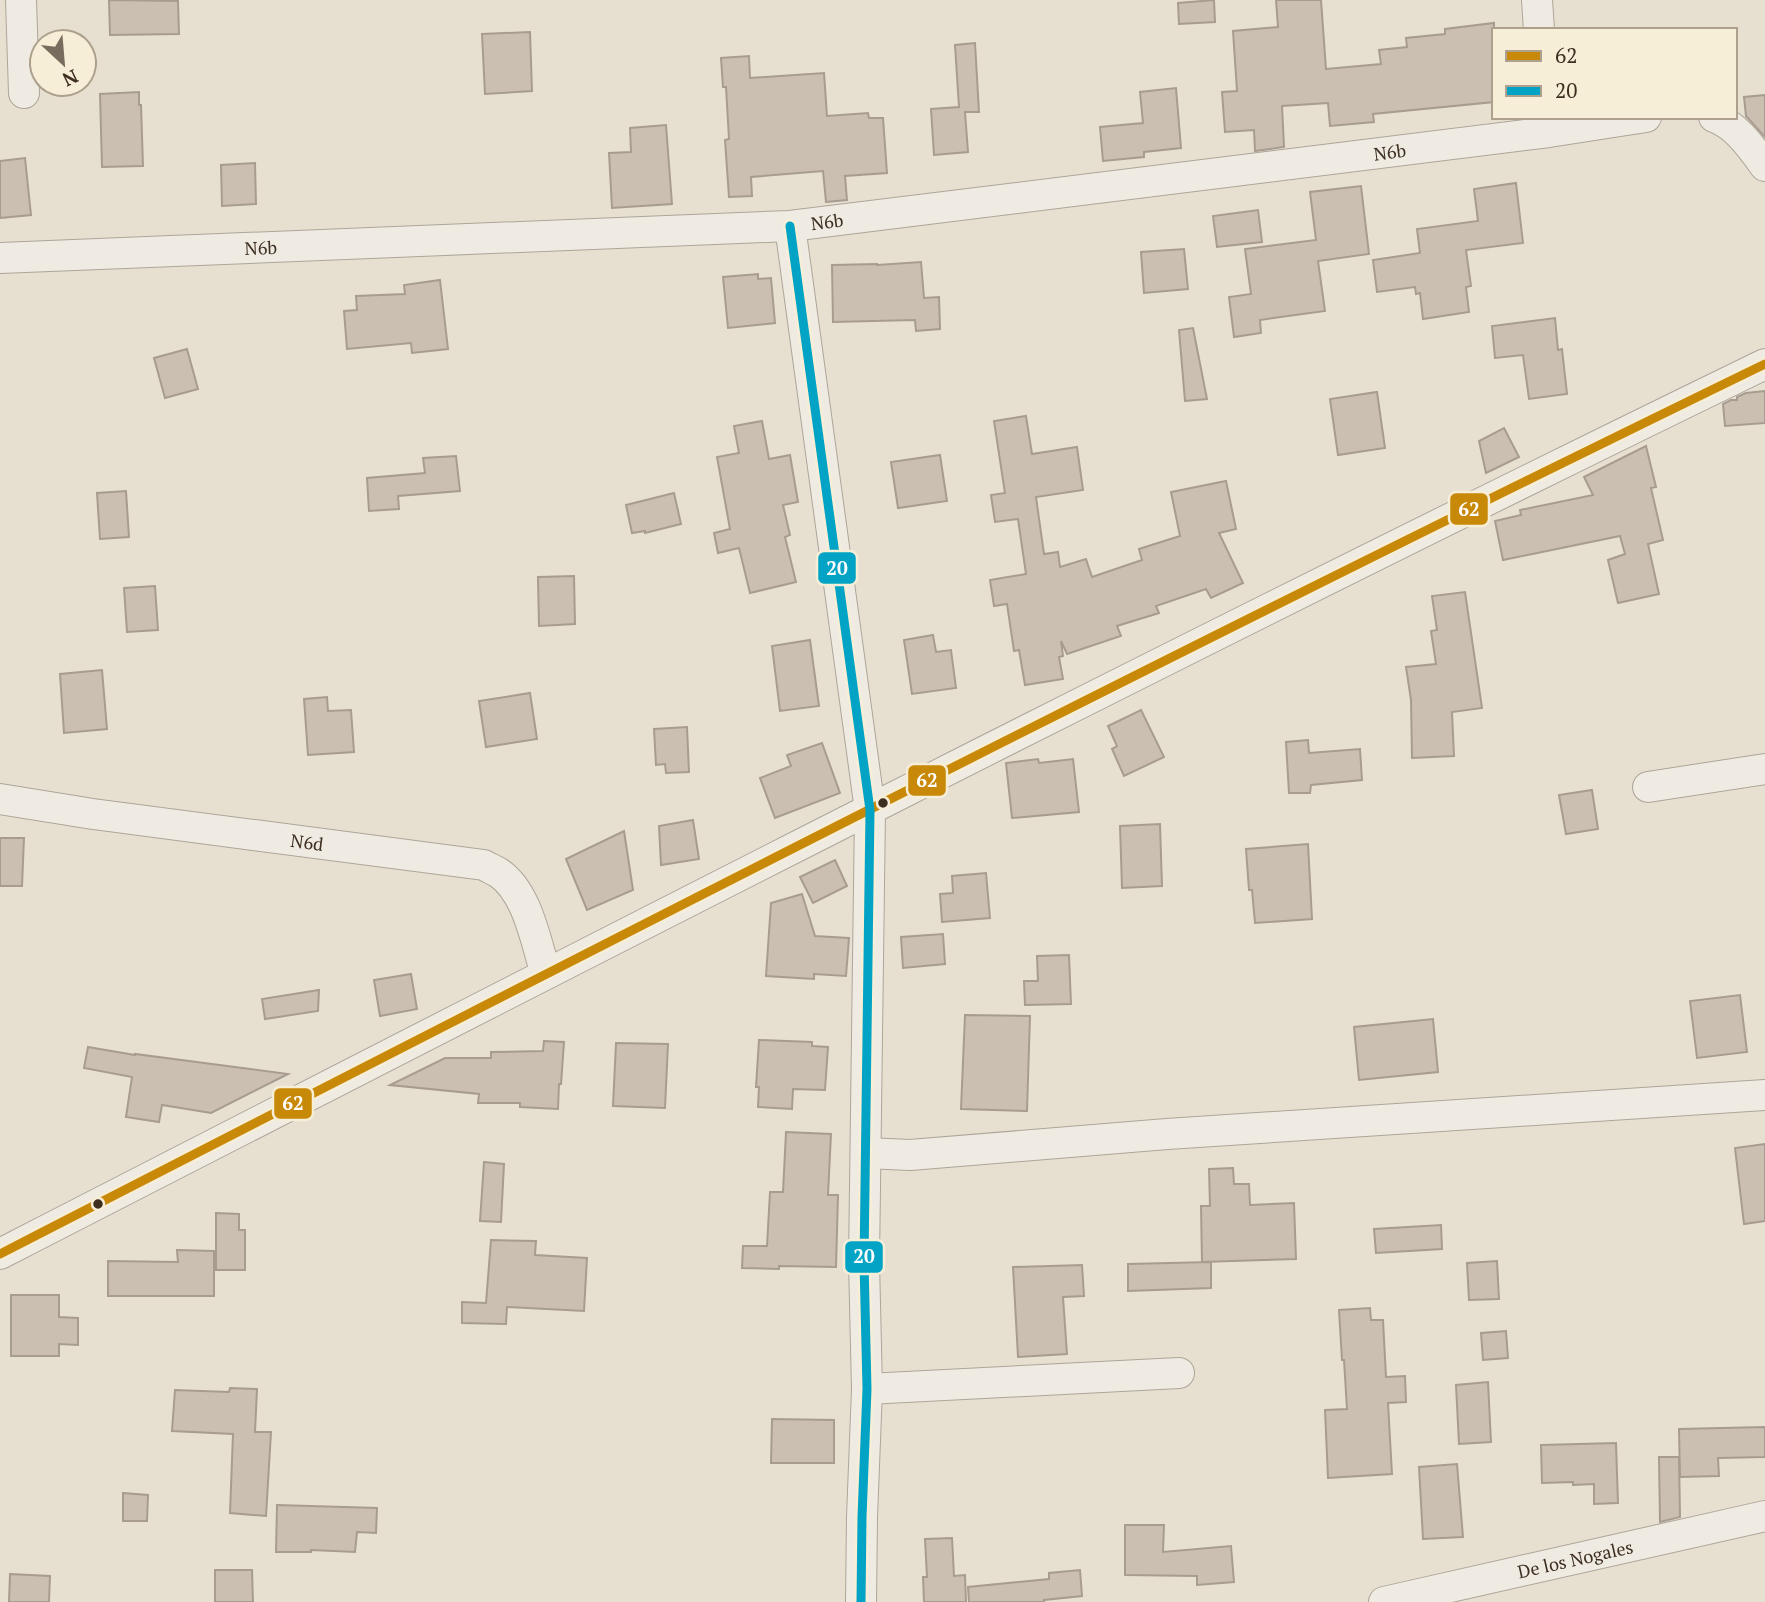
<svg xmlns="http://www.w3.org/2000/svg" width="1765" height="1602" viewBox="0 0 1765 1602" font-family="'PT Serif',serif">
	<rect width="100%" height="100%" fill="#e7e0d1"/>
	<!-- building -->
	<g fill="#cbbfb2" stroke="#a89c90" stroke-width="2">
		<polygon points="109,0 178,1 179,34 110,35"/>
		<polygon points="1214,0 1215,22 1179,24 1178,3"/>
		<polygon points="1276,0 1321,0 1326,69 1381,64 1379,50 1407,47 1406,38 1445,34 1445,29 1494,23 1494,102 1373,114 1374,122 1330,126 1328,103 1282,106 1284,147 1255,151 1254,130 1225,132 1222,92 1237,91 1233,31 1278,27"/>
		<polygon points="530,32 532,91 485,94 482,34"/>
		<polygon points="975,43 979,112 965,112 968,152 934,155 931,109 959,107 955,45"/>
		<polygon points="749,56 750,78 824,73 827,116 868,113 869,118 883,118 887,173 845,176 847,200 826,202 823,171 751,177 752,196 729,197 725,140 729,139 726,87 723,87 721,58"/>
		<polygon points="1176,88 1181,148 1144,152 1144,157 1103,161 1100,127 1143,123 1140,92"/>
		<polygon points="139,92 139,105 141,105 143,166 102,167 100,94"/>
		<polygon points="1765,95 1765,137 1746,116 1744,97"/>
		<polygon points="666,125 672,204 612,208 609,153 631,152 630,128"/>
		<polygon points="25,158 31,215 0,218 0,161"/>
		<polygon points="255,163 256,204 222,206 221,165"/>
		<polygon points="1516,183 1523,243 1466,250 1471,286 1466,287 1469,312 1423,319 1420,293 1416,294 1415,287 1377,292 1373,260 1420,253 1417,229 1478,221 1474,189"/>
		<polygon points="1361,186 1369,254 1318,261 1325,311 1260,320 1261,333 1234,337 1229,297 1251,294 1245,249 1316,240 1310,192"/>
		<polygon points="1258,210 1262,242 1217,247 1213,216"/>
		<polygon points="1184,249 1188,289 1144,293 1141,252"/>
		<polygon points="921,262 924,298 939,297 940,329 916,331 915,320 833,322 832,265 877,264 877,265"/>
		<polygon points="758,274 758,279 771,278 775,323 728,328 723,277"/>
		<polygon points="440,280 448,349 412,353 411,343 347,349 344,311 357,310 356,296 405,294 404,285"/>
		<polygon points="1555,318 1558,350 1562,349 1567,394 1529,399 1523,355 1495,358 1492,326"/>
		<polygon points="1193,328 1207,399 1185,401 1179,330"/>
		<polygon points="187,349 198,389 165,398 154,358"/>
		<polygon points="1765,391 1765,423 1725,426 1723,404 1731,400 1737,400 1737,397 1746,393"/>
		<polygon points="1377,392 1385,448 1338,455 1330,399"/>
		<polygon points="1026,416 1032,454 1077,447 1083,490 1036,497 1044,554 1058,552 1060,567 1086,559 1092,577 1142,560 1139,549 1180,536 1171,492 1226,481 1236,529 1219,533 1243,583 1211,598 1206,589 1156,606 1159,613 1117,626 1121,636 1067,654 1061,641 1063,656 1059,657 1063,679 1025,685 1019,650 1014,651 1007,604 994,606 990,580 1026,574 1018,519 995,522 991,495 1005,493 994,421"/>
		<polygon points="762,421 769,459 790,455 798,502 783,505 790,535 785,537 796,582 750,593 739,548 718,553 714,533 730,529 717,457 739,453 734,426"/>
		<polygon points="1504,428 1519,457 1486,473 1479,441"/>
		<polygon points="1646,446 1656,487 1651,488 1663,540 1648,544 1659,594 1618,603 1608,560 1625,554 1620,536 1503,560 1495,521 1521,515 1520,510 1593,495 1584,477"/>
		<polygon points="940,455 947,501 898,508 891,462"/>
		<polygon points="456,456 460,491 398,496 399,509 369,511 367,478 425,473 423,458"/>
		<polygon points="126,491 129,537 100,539 97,493"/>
		<polygon points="674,493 681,524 645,533 645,531 632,533 626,505"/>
		<polygon points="574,576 575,624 539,626 538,577"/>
		<polygon points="155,586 158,630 127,632 124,588"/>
		<polygon points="1465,592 1482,708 1452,712 1454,756 1412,758 1411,700 1406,667 1436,664 1431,631 1437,630 1432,596"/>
		<polygon points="933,635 936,652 951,650 956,688 912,694 904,640"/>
		<polygon points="810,640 819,706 780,711 772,646"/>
		<polygon points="102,670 107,729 64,733 60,674"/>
		<polygon points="530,693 537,739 486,747 479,701"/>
		<polygon points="327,697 328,711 351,710 354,752 308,755 304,699"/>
		<polygon points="1141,710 1164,757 1124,776 1112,749 1117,746 1108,726"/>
		<polygon points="687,727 689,772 666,773 665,764 656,765 654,729"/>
		<polygon points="1308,740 1309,753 1360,749 1362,780 1311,785 1310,793 1289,793 1286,742"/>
		<polygon points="822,743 840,793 775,818 760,778 791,766 787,755"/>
		<polygon points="1038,759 1039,763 1073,759 1079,812 1012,818 1006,763"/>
		<polygon points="1592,790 1598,829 1566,834 1559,795"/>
		<polygon points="693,820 699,859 661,865 659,826"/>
		<polygon points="1160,824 1162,886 1122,888 1120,826"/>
		<polygon points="624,831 633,890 587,910 566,859"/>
		<polygon points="0,838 24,838 22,886 0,886"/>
		<polygon points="1308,844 1312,919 1255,923 1252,890 1249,890 1246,849"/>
		<polygon points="835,860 847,886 813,903 800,877"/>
		<polygon points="986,873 990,918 942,922 940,894 953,893 952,876"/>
		<polygon points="802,894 815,936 849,938 846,976 814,974 814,979 766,976 771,903"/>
		<polygon points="943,934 945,964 903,968 901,937"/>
		<polygon points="1069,955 1071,1004 1025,1005 1024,981 1038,981 1037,956"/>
		<polygon points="411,974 417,1009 380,1016 374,980"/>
		<polygon points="319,990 318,1011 265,1019 262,999"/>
		<polygon points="1740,995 1747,1052 1697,1058 1690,1001"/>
		<polygon points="965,1015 1030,1016 1027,1111 961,1109"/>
		<polygon points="1433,1019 1438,1072 1359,1080 1354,1027"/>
		<polygon points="759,1040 812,1042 812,1046 828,1047 825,1090 793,1089 792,1109 758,1107 759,1087 756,1087"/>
		<polygon points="544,1041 564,1042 561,1084 559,1084 558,1109 520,1107 520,1103 478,1103 479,1094 390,1085 445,1058 491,1058 491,1052 543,1051"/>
		<polygon points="616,1043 668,1044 665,1108 613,1106"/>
		<polygon points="88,1047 135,1055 135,1054 288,1074 211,1113 162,1105 159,1122 126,1117 132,1077 84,1068"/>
		<polygon points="786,1132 831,1134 828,1195 838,1195 836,1267 779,1266 779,1269 742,1268 743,1246 767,1246 770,1192 783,1192"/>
		<polygon points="1765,1144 1765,1221 1744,1224 1735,1148"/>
		<polygon points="484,1162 504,1164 501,1222 480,1221"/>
		<polygon points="1233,1168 1234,1184 1249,1184 1250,1205 1294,1203 1296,1259 1202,1262 1201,1206 1210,1206 1209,1169"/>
		<polygon points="216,1213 239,1214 239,1230 245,1230 245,1270 216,1270"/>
		<polygon points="1441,1225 1442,1249 1376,1253 1374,1229"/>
		<polygon points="491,1240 536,1241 535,1255 587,1258 584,1311 507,1307 506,1324 462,1323 462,1302 486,1303"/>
		<polygon points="177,1250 214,1251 214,1296 108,1296 108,1261 178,1262"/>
		<polygon points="1497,1261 1499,1299 1469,1300 1467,1263"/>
		<polygon points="1211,1262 1211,1288 1128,1291 1128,1264"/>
		<polygon points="1082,1265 1084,1296 1063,1297 1067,1354 1018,1357 1013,1267"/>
		<polygon points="11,1295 59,1295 59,1317 78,1318 78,1345 59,1344 59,1356 11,1356"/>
		<polygon points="1370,1308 1371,1320 1383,1320 1386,1377 1405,1376 1406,1402 1388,1403 1392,1474 1328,1478 1325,1410 1347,1409 1344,1360 1342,1360 1339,1310"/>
		<polygon points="1506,1331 1508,1358 1483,1360 1481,1333"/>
		<polygon points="1488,1382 1491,1442 1459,1444 1456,1385"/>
		<polygon points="230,1388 257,1389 255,1432 271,1432 266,1516 230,1513 233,1434 172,1431 175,1390 229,1392"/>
		<polygon points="772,1419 834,1420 834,1463 771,1463"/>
		<polygon points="1765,1427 1765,1457 1718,1458 1719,1476 1680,1477 1679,1429"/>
		<polygon points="1616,1443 1618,1503 1594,1504 1594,1484 1573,1485 1573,1482 1542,1483 1541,1445"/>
		<polygon points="1659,1457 1679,1457 1680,1517 1660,1522"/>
		<polygon points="1457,1464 1463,1537 1423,1539 1419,1467"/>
		<polygon points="123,1493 148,1495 147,1521 123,1521"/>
		<polygon points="277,1505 377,1508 376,1533 357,1532 355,1552 311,1550 311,1552 276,1552"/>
		<polygon points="1125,1525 1164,1525 1163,1552 1231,1546 1234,1582 1197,1585 1197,1576 1125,1575"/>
		<polygon points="952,1538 954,1576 965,1575 966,1602 924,1602 923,1577 927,1577 925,1539"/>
		<polygon points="215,1570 252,1570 253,1602 215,1602"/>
		<polygon points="1080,1570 1082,1596 1044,1600 1044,1602 969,1602 968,1587 1049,1579 1049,1573"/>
		<polygon points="10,1574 50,1576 49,1602 9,1602"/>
	</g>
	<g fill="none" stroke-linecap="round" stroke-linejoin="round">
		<!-- minor casing -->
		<g stroke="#ada599" stroke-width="32">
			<g id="minor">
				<polyline points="21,0 24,93"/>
				<polyline points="1537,0 1539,30"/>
				<path d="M1714,117C1736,125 1751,147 1765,166"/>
				<polyline points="790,226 870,810 864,1262 867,1389 862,1517 861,1602"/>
				<path id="s1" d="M0,258L790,226L1549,132L1646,117"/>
				<polyline points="1648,787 1765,769"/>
				<path id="s2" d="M0,799L93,814L484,865C489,868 494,870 499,873C528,893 536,943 546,974"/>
				<polyline points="866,1153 910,1155 1167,1134 1765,1095"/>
				<path d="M0,1254C586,953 1173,652 1765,364"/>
				<polyline points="867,1389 1179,1373"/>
				<path id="s3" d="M1384,1602L1765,1516"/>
			</g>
		</g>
		<!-- minor -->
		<use href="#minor" stroke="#efebe3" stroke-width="30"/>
		<!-- bus-1 casing -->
		<g stroke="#f7eed8" stroke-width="14">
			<path id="bus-1" d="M0,1254C586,953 1173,652 1765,364"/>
		</g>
		<!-- bus-2 casing -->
		<g stroke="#f7eed8" stroke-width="14">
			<polyline id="bus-2" points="790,226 870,810 864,1262 867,1389 862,1517 861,1602"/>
		</g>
		<!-- bus-1 -->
		<use href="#bus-1" stroke="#c88808" stroke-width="9"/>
		<!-- bus-2 -->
		<use href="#bus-2" stroke="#03a3c5" stroke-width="9"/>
	</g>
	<!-- markers -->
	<g fill="#3d2e20" stroke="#f7eed8" stroke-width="2.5">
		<circle cx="883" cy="803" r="6"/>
		<circle cx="98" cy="1204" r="6"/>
	</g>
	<g text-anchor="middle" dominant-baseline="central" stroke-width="5" stroke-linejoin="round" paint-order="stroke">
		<!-- street labels -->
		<g font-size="18" fill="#3d2e20" stroke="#f7eed8">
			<text stroke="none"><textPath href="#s1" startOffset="1395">N6b</textPath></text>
			<text stroke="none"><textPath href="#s1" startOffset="828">N6b</textPath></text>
			<text stroke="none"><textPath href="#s1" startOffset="261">N6b</textPath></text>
			<text stroke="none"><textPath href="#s2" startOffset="310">N6d</textPath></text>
			<text stroke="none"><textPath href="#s3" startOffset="196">De los Nogales</textPath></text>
		</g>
	</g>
	<g stroke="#f7eed8" stroke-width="2.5">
		<rect x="1449" y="492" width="40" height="34" rx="7" fill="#c88808"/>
		<rect x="817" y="551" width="40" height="34" rx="7" fill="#03a3c5"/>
		<rect x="907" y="764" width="40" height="33" rx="7" fill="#c88808"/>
		<rect x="273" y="1087" width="40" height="33" rx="7" fill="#c88808"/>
		<rect x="844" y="1240" width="40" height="34" rx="7" fill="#03a3c5"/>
	</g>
	<g font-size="19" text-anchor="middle" font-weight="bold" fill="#fff">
		<text x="1469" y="516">62</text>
		<text x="837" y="575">20</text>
		<text x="927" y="787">62</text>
		<text x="293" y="1110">62</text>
		<text x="864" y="1263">20</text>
	</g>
	<!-- legend -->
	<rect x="1492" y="28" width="245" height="91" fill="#f7eed8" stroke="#ada18e" stroke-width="2"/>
	<rect x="1506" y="51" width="35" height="10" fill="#c88808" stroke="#ada18e" stroke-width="2"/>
	<text x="1555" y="63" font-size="21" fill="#3d2e20">62</text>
	<rect x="1506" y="86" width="35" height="10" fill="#03a3c5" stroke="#ada18e" stroke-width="2"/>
	<text x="1555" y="98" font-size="21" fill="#3d2e20">20</text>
	<!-- north arrow -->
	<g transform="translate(63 63) rotate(154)"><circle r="33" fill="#f7eed8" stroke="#ada18e" stroke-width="2"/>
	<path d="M0-5L12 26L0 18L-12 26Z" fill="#786c5e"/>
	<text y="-10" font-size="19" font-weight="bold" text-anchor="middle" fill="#3d2e20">N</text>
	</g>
</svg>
